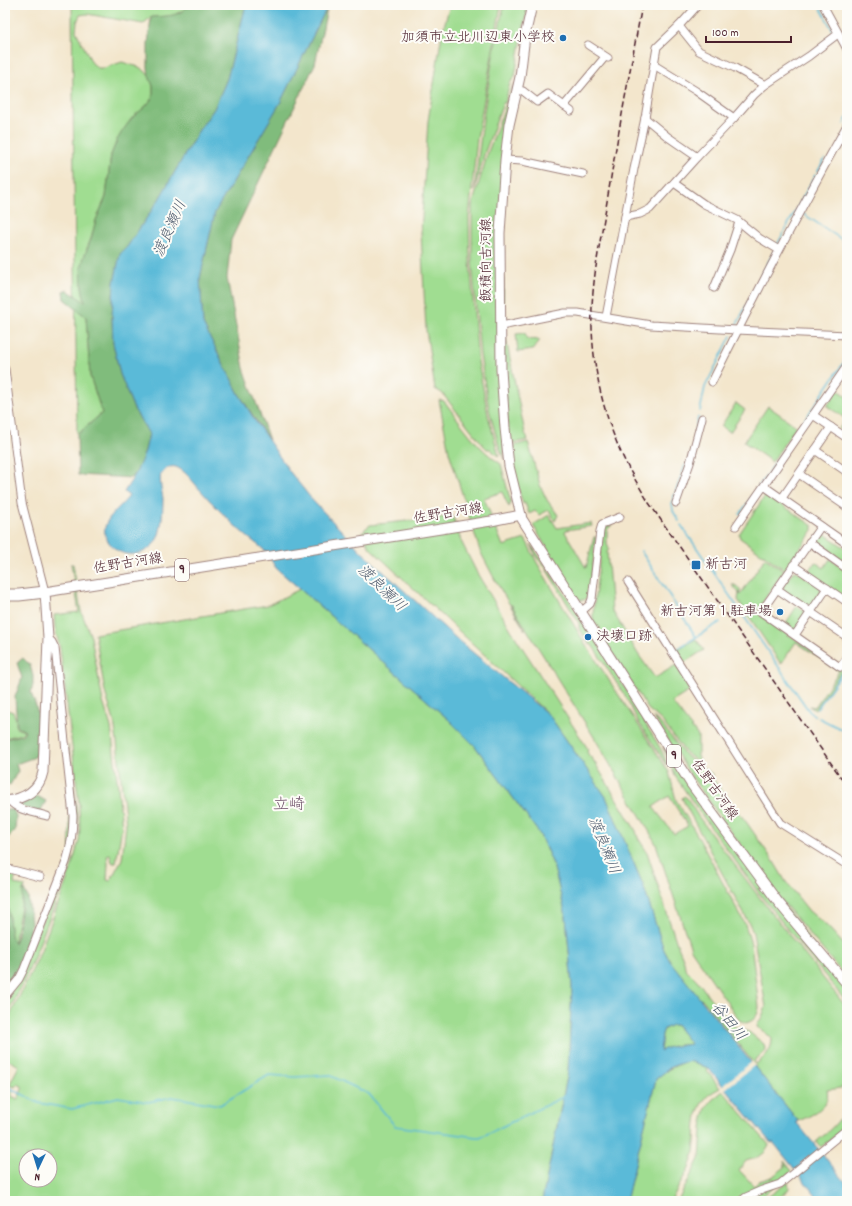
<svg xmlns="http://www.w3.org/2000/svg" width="852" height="1206" viewBox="0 0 852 1206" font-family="Dekko,'Klee One',sans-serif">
	<rect width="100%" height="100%" fill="#fdfcf7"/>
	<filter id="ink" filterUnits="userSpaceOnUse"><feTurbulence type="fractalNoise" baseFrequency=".025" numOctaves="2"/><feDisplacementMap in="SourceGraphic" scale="8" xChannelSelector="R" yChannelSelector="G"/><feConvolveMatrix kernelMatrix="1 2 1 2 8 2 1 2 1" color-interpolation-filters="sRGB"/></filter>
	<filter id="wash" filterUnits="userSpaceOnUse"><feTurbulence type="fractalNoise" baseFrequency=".012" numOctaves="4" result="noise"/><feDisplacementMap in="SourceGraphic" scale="16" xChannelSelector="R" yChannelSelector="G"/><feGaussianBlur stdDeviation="0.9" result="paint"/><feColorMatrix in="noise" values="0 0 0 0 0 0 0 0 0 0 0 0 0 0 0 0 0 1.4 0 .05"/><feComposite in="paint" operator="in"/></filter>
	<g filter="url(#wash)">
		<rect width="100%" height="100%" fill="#f3e6cc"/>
		<!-- green -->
		<g fill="#a0dd91" stroke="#757e5e" fill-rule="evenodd">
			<polygon points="72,5 189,5 187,8 172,16 151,17 143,24 87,14 80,15 77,22 76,31 92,63 98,68 104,68 122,62 139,67 145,71 149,76 153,86 153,97 146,106 132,118 117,140 111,155 106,197 96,220 91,239 87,248 82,287 85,302 90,376 102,413 77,435"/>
			<polygon points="450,5 501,5 477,139 469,217 470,262 478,361 488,415 499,456 498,456 490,449 487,449 484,446 442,393 435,389 426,330 421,233 428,121 442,33"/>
			<polygon points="504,5 529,5 525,20 515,76 510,83 505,103 503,103 502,106 485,152 474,191 484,111 494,50"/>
			<polygon points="514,84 503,146 504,459 499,447 489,410 480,355 472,262 472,206 488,152"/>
			<polygon points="525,333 527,339 540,340 533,350 518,352 516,334"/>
			<polygon points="505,334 525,433 528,440 509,444 504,370"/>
			<polygon points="838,390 847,396 847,435 839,429 846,419 827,406"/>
			<path d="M439,400L444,401C461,423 477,449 501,464L511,503L509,507L502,492L484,498L503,546L525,539L528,544L536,561L559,600L586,645L669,772L676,800L696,833L745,924L751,944L759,1007C758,1016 754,1021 746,1023L739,1020L691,949L656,844L649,831L597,742L511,604L525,630L495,580L480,551L449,452ZM669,796L688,826L674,834L653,807Z"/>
			<polygon points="736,403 745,410 730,432 721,426"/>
			<polygon points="768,406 796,426 772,462 744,442"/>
			<polygon points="528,442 540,485 547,500 558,515 555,521 549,510 539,515 535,511 529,514 525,503 523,504 517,485 509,447"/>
			<polygon points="765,496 769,496 813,526 813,530 785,570 740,538 739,534"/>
			<polygon points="549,515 557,528 591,523 592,526 566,530 565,532 586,568 594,537 596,537 589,596 584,600 580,600 575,596 533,525"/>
			<path d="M453,516L461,541L477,573L516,638L588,749L587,752L590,757L592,758L636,831L638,838L647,852L677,944L684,961L685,968L697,980L710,998L715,1003L735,1027L742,1030L749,1032L764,1044L765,1048L764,1052L754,1061L756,1064C765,1057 772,1050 772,1039L766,1033L757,1027L758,1022L761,1019L766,1007L753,933L750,925L688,810L682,798L684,796L687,798L698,816L759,897L847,1008V1087L827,1090C831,1106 812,1116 798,1121L755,1067L756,1066L702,999L701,1000L675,969L664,950L643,885L606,797L549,715L370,548L362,533L365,529L370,525Z"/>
			<polygon points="611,525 612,525 607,530 607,543 609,549 607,552 612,610 638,654 655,678 676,665 693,689 672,702 698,736 698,756 700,761 699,763 686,753 662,721 648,709 593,622 593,613 603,531 606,526"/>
			<polygon points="823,533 847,549 847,558 843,563 817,544 815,540 819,534"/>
			<path d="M531,544C570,601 610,658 642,718C651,734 663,749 668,767L639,723L627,699L592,645L589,644L579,628V623L545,567L537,558Z"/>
			<polygon points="765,558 784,571 756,612 842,671 815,710 809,706 815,707 839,671 796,642 781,664 738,600 739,593 732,585 735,585 741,590 739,594 740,595"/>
			<polygon points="830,559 847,571 847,600 808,573 815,562 824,568"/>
			<path d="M71,564H73L81,611L91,637L103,702L111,727L118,787L122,827L116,863H113L112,862L110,854L107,855L108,863L107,880L110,881L122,859L126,825L117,742L114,721L105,692L95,634L268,605L300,589L448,719L475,746L539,833L553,864L566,916L572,987L568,1072L542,1201H5V1093L8,1088L12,1092L11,1096L18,1099L23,1087L17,1084L15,1087L9,1085L19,1066L5,1058V1026L38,958L71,869L79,841L80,828L79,804L60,648L55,629L54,615L79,612ZM26,1156H50V1180H26Z"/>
			<polygon points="797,571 820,587 821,592 812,605 806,606 784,591 783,586 793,572"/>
			<polygon points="797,606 804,611 805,615 796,630 792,630 784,626"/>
			<polygon points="696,639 704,650 682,664 675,652"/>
			<polygon points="5,709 13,712 16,719 16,728 24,731 21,734 5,738"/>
			<polygon points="653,717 662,725 686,756 712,774 712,778 747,823 774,862 786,882 809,911 828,927 847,948 847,979 773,890 691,776 680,758"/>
			<polygon points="68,745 77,814 77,828 71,861 63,883 34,958 25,979 5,1019 5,1003 10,995 70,856"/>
			<polygon points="663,747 842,982 847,992 847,1003 761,896 701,814 675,776 668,758"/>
			<polygon points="5,871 16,873 14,884 25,886 11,958 5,956"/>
			<path d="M672,1025H676L691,1044C680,1045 669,1045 660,1052L662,1034L664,1029Z"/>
			<path d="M691,1061L708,1068L707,1071L720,1088C715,1091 708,1094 705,1099C691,1115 698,1138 693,1156C689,1172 678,1186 671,1201H626L656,1079C667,1069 677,1064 691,1061Z"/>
			<path d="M723,1091L769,1145C765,1156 756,1158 746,1161L739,1170L754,1186L759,1181L772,1177L785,1167L784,1161L792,1171L757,1201H678L700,1157L703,1118L706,1108L712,1100Z"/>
			<path d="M847,1106V1126L821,1147L816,1142C829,1131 840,1122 847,1106Z"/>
			<polygon points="788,1182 789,1188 788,1190 775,1201 762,1201"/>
		</g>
		<!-- forest -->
		<g fill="#80bc7b" stroke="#656e53">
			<path d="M189,5H246L227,79L214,109L199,130L158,201L127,247L120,254L114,283L112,316L113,343L120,374L134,409L149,433C146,449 142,466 132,478L78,475L77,435L102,413L90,376L86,317L64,299L63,291L67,290L85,302L82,287L81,268L84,257L91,239L96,220L106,197L111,155L117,140L123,130L132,118L146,106L153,97V86L149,76L148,68V44L151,17C166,16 179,17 189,5Z"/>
			<polygon points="328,5 315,64 231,240 227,278 244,368 269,440 239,394 203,324 200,278 215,212 280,103"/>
			<polygon points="23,658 30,665 33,676 33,685 31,693 36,706 39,719 39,726 36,732 38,733 35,757 16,764 18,771 10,785 5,783 5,739 22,735 25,731 17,727 15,697 22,678 17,663"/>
			<polygon points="37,796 46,801 40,812 19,806"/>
			<polygon points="5,809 14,810 16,817 15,831 5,840 5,829 7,821 5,818"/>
			<path d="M23,889L28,897L31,923L27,954L15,979L5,985V894C11,909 7,927 14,944C21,926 21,908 23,889Z"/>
		</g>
		<!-- water -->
		<path fill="#5abad8" stroke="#526c82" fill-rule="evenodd" d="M246,5H328L280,103L215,212L200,278L203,324L239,394L256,422L290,472L314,502L363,553L459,641L549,715L606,797L643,885L664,950L670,961L798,1121L796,1122L847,1184V1201H820L773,1142L771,1143L708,1068L691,1061L682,1063L671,1067L656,1079L626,1201H542L568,1072L572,987L566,916L553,864L539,833L475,746L448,719L276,568C272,562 269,555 264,550C258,544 249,539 243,533C228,520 215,506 202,492C195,485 181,463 170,467C167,468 162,471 161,474C159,480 162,492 163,498C163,509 162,528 158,537C150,556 125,560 112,546C92,525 118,511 129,496L124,492L136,473L145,451L149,434L134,409L120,374L113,343L112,316L114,283L120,254L127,247L158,201L199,130L214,109L227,79ZM672,1025H676L691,1044C679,1046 671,1045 660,1051L662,1034L664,1029Z"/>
		<!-- pier -->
		<polygon fill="#f3e6cc" points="753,1061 755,1065 724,1090 721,1087"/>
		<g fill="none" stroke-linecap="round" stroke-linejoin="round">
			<!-- stream -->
			<g stroke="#5abad8" stroke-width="1.5">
				<polyline points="819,5 833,31"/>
				<polyline points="844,50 847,56"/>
				<polyline points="844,124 847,118"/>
				<polyline points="818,171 825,159"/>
				<polyline points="802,213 847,243"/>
				<polyline points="777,245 815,175"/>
				<polyline points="737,324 774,251"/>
				<polyline points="700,411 705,387 731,336"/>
				<polyline points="695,430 698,417"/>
				<polyline points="740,514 847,358"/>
				<polyline points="679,521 673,511 672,502 685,465"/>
				<polyline points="681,525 809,711 815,716"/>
				<polyline points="641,551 696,637"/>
				<polyline points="732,614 739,609"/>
				<polyline points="674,651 720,622"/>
				<polyline points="817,709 847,666"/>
				<polyline points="819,718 847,732"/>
				<polyline points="8,1087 39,1103 72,1109 118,1097 148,1102 172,1097 220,1105 269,1075 295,1077 329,1075 369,1094 395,1126 476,1137 480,1137 489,1133 565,1096"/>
			</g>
		</g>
	</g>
	<g filter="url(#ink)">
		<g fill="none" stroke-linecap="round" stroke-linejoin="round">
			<!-- minor casing -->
			<g stroke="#9e827c" stroke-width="9">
				<g id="minor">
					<polyline points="823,5 847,49"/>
					<polyline points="679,26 699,51 735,68 765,85"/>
					<polyline points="588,45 608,58"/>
					<polyline points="654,65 696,91 734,118"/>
					<polyline points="517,89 523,91 537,102 548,94 571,111"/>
					<polyline points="564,106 605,57"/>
					<polyline points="645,118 668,137 697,157"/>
					<polyline points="505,160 522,161 583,174"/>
					<polyline points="674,183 704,204 737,220 759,238 779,250"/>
					<polyline points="625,217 640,214 650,209 697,157 734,118 754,95 765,85 809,56 838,34"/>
					<polyline points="714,288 730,250 739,222"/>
					<polyline points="606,317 634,169 645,118 657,47 679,26 698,5"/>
					<polyline points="501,326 565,313 578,313 651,325 737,330 847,335"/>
					<polyline points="5,369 22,503 45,592"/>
					<path d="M712,382C755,295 800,210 847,125"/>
					<polyline points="813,415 847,438"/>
					<polyline points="815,450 847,472"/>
					<polyline points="799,474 847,507"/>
					<polyline points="764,486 847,544"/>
					<polyline points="782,498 831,427"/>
					<polyline points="676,503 690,463 702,418"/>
					<polyline points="736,526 847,366"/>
					<polyline points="821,526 761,612 837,665 840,667 847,658"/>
					<polyline points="809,542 847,569"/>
					<polyline points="793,565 847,602"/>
					<polyline points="628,582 780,823 847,865"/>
					<polyline points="777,589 847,637"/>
					<polyline points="581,612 590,604 592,599 600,531 602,524 620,517"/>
					<polyline points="795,635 827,588"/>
					<path d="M10,801C18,811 34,812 47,816"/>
					<polyline points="5,868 40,877"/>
					<path d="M5,996L19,979L24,969L66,862C71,846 73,832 73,816L55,648L52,642L48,638"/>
					<polyline points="741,1201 746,1197 762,1190 780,1184 847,1129"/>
				</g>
			</g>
			<!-- major casing -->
			<g stroke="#9e827c" stroke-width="11">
				<g id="major">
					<polyline points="532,5 525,36 520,77 509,125 505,160 500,233 501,370 505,428 509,466 522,519 691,784 778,902 808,938 847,984"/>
					<path d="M5,801C24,799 39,791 43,772L48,638L45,592L491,521L521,515"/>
				</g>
			</g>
			<!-- highway casing -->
			<g stroke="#9e827c" stroke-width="13">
				<polyline id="highway" points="5,595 19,595 45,592"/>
			</g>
			<!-- minor -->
			<use href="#minor" stroke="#fff" stroke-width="7"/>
			<!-- major -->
			<use href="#major" stroke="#fff" stroke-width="9"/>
			<!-- highway -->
			<use href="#highway" stroke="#fff" stroke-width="11"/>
			<!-- rail -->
			<path stroke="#4a1f2b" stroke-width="1.5" stroke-dasharray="6 3" stroke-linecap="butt" d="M642,5C631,66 619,128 609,189C603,228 594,267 592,306C590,362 603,419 629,469C635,480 642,491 649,503L847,786"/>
		</g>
	</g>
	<!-- markers -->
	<g fill="#1f6fb2" stroke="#fdfcf7" stroke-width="1.5">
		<circle cx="563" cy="38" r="4"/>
		<rect x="691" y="560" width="10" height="10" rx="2"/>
		<circle cx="780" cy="612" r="4"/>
		<circle cx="588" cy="637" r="4"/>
	</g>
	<g text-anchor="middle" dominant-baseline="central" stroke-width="4" stroke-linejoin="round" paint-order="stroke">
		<!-- shield labels -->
		<g fill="#fdfcf7" stroke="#806168" stroke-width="1">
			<rect x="175" y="559" width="14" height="22" rx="3"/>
			<rect x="667" y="745" width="14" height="22" rx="3"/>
		</g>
		<g font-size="13" font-weight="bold" fill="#4a1f2b">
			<text x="182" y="570">9</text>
			<text x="674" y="756">9</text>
		</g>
		<!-- poi labels -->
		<g font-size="14" fill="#4a1f2b" stroke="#fdfcf7" text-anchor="end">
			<text x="555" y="38">加須市立北川辺東小学校</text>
			<text x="705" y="565" text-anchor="start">新古河</text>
			<text x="772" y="612">新古河第１駐車場</text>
			<text x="596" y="637" text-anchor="start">決壊口跡</text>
		</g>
		<!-- street labels -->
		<g font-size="14" fill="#4a1f2b" stroke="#fdfcf7">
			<text transform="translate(487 260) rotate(-90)">飯積向古河線</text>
			<text transform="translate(448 514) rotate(-9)">佐野古河線</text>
			<text transform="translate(128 564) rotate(-9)">佐野古河線</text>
			<text transform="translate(714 790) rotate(55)">佐野古河線</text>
		</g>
		<!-- water labels -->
		<g font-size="15" font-style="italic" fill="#505d70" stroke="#fdfcf7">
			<text transform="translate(171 229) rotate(-66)">渡良瀬川</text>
			<text transform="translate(381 589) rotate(44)">渡良瀬川</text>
			<text transform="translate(603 846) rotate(68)">渡良瀬川</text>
			<text transform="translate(728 1022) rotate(51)">谷田川</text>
		</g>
		<!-- quarter labels -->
		<g font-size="16" fill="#72546d" stroke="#fdfcf7">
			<text x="289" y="805">立崎</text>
		</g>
	</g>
	<!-- margin -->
	<rect width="852" height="1206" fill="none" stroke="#fdfcf7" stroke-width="20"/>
	<!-- north arrow -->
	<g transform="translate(38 1168) rotate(184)"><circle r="19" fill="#fdfcf7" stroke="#b5a4a5"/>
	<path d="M0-3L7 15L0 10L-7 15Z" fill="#1f6fb2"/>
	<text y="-6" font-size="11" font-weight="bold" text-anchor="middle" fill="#4a1f2b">N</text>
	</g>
	<!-- scale -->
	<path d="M706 36v6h85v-6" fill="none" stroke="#4a1f2b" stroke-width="2"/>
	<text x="712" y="36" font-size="12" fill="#4a1f2b" stroke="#fdfcf7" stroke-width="3" paint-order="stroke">100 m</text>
</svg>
